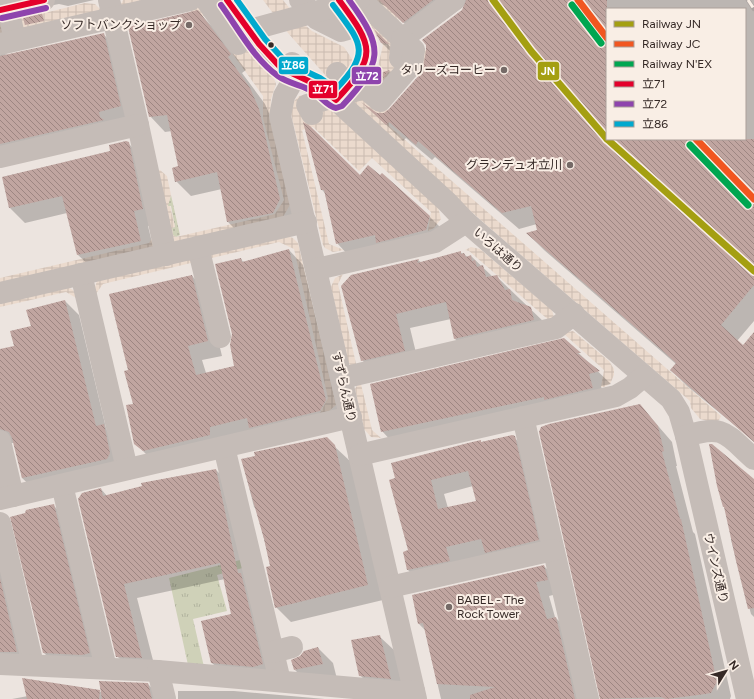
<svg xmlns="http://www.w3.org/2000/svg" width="754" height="699" viewBox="0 0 754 699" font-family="Figtree,'Noto Sans JP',sans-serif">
	<defs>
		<pattern id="grass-dots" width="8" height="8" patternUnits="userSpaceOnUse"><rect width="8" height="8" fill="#cfd1b8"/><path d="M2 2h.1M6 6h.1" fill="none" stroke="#b2b39e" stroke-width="1.8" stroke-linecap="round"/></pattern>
		<pattern id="park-tufts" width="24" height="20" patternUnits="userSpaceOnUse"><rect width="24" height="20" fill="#cfd1b8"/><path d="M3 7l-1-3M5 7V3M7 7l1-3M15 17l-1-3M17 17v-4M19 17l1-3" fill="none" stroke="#b2b39e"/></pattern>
		<pattern id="plaza-grid" width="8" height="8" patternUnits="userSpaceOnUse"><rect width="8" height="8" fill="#ebdacd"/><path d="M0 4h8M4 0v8" fill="none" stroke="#cabbb0"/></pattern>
		<pattern id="building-back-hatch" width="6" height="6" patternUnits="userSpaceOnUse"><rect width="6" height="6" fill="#c0a5a0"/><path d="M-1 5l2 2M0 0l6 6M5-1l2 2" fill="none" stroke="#9d8682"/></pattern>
	</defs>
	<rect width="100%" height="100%" fill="#ece4df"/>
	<!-- grass -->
	<polygon fill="url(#grass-dots)" points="171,195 180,235 176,237 173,235 172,228 175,227 171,206 167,206"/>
	<!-- park -->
	<polygon fill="url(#park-tufts)" points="244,559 246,567 217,575 227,611 193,619 204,667 188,665 169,578"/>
	<!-- plaza -->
	<g fill="url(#plaza-grid)">
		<polygon points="123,0 214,0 271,71 276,84 271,99 270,116 291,203 283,217 175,242 172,240 156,171 160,170 167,176 171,195 168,206 170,206 175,227 172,228 173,235 176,237 275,214 284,200 263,118 263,96 206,17 182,8 121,20 121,4"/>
		<polygon points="263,0 283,0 299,20 312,31 344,47 354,62 353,65 345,74 339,67 326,76 288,33"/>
		<polygon points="351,0 386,0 392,11 409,34 433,57 412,77 387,108 389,126 721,416 719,420 716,423 700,419 691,408 690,401 476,216 351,101 377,71 383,45"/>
		<polygon points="85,3 95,4 102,11 0,48 0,24"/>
		<polygon points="305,95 320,99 438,207 441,219 434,228 428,231 431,212 372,158 359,171 313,127 302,130 329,244 344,250 333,252 325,248 323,245 291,114 294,101 299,96"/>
		<polygon points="154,235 155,241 153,248 0,283 0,278 149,243"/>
		<polygon points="286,236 293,238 298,243 336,405 329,411 320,413 328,398 294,249 279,242 103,284 95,295 95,287 97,281"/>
		<polygon points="471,247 480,249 552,310 554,317 552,323 469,251 465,250"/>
		<polygon points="343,274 338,284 357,368 352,367 348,362 331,287 335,278"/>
		<polygon points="68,287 73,290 78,299 66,292 0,307 0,301"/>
		<polygon points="573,331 609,361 614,369 614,375 610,384 604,387 601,387 604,370 563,333"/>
		<polygon points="360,380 372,430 381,438 371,437 364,429 355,389"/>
	</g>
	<!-- shadow -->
	<g fill="#0003" fill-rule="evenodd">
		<polygon points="0,0 94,0 68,6 59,4 34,9 20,4 8,51 4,57 103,34 120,50 137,123 0,165"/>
		<path d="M354,0H754V321L737,341L743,346L754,343V441L687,386L671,370L676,364L544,250L528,234L539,231L537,224L519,229L435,157L432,160L406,138L403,141L379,118L377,114H384L390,110L423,72L467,4L420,38L387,7L381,4ZM607,9H745V139H607Z"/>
		<polygon points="197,11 212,26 246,70 242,73 265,104 274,125 294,215 243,237 228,222 222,189 191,196 176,181 180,167 172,131 165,132 150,116"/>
		<polygon points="377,34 402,58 397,58 381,42"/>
		<polygon points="390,71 404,86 388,93 373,77"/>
		<polygon points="128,143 143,158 157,224 148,226 155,255 93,269 78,255 67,213 25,223 10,208 3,177 111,152"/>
		<polygon points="360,176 429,216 443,230 350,257 337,243 325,193 322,190"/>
		<polygon points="289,250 303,265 340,415 150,458 135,443 134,404 129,371 192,276 206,290 222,356 202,360 206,373 236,367 233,334 241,259 244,263"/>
		<polygon points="460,252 468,257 471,256 493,277 496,276 545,323 470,353 455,339 451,319 410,328 419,365 376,375 362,360 418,260 422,263"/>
		<polygon points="65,301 79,315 106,428 124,467 36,491 22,478 14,443 11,443 0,502 0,350 15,347 32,327"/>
		<polygon points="564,339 611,384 601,386 605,401 394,444 382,431"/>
		<polygon points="640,405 672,442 677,466 676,466 693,532 695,534 731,696 730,699 601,699"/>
		<path d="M514,437L528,452L552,554L422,584L408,570L409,551L391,480L480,441L482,443ZM473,486L477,502L448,508L444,494Z"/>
		<polygon points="334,446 350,461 383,600 291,622 276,607 271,567 257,510 254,507 242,460 256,456"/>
		<polygon points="216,470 230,484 277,679 227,677 212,663 232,615 225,579 137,598 156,672 132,671 117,656 101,489 107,496"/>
		<polygon points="754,481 754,617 751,614 731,540"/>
		<polygon points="53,505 67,519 103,667 58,667 44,653"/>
		<polygon points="0,538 31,666 0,671"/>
		<polygon points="544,566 557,579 561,593 549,596 555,617 569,631 585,699 441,699 425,630 419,624"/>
		<polygon points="379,636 395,651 406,693 375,691 360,675"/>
		<polygon points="318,648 333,663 337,679 310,685 295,670"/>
		<polygon points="24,679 102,692 148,684 162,699 12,699 28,696"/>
		<polygon points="178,691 234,691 325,699 178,699"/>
	</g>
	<!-- building -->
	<g fill="url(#building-back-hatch)" fill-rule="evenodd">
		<polygon points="379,0 433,0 403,23"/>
		<polygon points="466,0 607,0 607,139 754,139 754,285 721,325 743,345 754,332 754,442 670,370 676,363 663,351 526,233 537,230 531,206 502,213 418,141 416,145 389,122 386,125 361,102 377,113 384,113 389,109 422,72 426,51 426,45 422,40 462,10"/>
		<polygon points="198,10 231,54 228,57 250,88 259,109 280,199 273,213 227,222 217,172 175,182 172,168 178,166 167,115 149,117 128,27"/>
		<polygon points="42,13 44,21 25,25 23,18"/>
		<polygon points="374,29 389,44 381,43"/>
		<polygon points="104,33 121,106 99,112 100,117 104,120 0,144 0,56"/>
		<polygon points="390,70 379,83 372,78 373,75"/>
		<polygon points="303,122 310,126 360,175 368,165 380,175 382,173 419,206 430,216 426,230 376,243 375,235 336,244 324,190 321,190 318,179"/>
		<polygon points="126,141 129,142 143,209 134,211 141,241 77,255 62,196 9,208 2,177 110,151 109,145"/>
		<polygon points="289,249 326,400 320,411 249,428 247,418 210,427 210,435 143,451 134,444 126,405 133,404 124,371 128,370 109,294 192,275 208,341 188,346 196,375 234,366 230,345 232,334 215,264 241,258 242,262"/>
		<polygon points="461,251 461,254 464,253 466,257 471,255 472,261 475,260 477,267 483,265 486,277 497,275 505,290 510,289 512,300 531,307 534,320 454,339 446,302 396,314 405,351 361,361 341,286 351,275 419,259 417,263"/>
		<polygon points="65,300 96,426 104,424 110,453 107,459 22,478 12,438 9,432 0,429 0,349 14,346 10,331 31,326 26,310"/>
		<polygon points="564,338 581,353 577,353 600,371 589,374 593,388 544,400 544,397 381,432 370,384"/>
		<polygon points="640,404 658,426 664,451 662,452 680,519 681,519 717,682 711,693 698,695 666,699 661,697 600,699 539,432 541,427 549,424"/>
		<path d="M512,435L515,436L539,540L485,553L481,539L446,547L450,561L407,570L403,552L408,550L389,480L395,478L391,463L468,443L481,440V442ZM468,471L476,501L438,509L431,480Z"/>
		<polygon points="327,437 335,445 368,585 275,608 266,567 270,566 264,539 241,459 255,456 254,452"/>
		<polygon points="709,444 712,444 754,479 754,608 748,609 736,561 724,507 723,507 717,486"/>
		<polygon points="216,469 238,573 241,573 263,664 253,667 211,663 201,621 231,614 220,563 124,584 142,658 116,657 78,499 82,493 101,488 103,496 142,486 141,483"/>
		<polygon points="54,504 90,653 82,655 43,653 10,517 25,513 26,510"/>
		<polygon points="544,565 548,580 536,582 547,619 556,617 575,699 470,699 470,695 495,687 437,684 423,623 418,624 412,595"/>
		<polygon points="0,578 17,652 0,652"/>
		<polygon points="380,635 391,679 359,676 351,640"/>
		<polygon points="318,647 323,664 294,670 291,660 300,656 304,651"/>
		<polygon points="22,678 100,690 99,699 27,699"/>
		<polygon points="99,681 148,683 152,699 102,699"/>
	</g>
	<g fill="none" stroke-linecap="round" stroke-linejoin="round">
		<!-- minor -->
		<g stroke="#c5bcb7" stroke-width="22">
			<polyline points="109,0 138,125 166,255"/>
			<polyline points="206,0 238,44"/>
			<path d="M227,0C246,26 265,58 293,75C301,81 313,82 322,87L447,202L466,222L671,399L679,412L686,436L747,699"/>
			<polyline points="300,0 317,19 341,31 348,29 351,23 351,16"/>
			<polyline points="361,0 402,39 400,58"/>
			<polyline points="0,10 44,0"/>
			<polyline points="402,39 454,0"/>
			<polyline points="292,63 295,77 284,96 280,116 416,699"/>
			<path d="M336,100C380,56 375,48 339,0"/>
			<polyline points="0,157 138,125"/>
			<polyline points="198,247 220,337"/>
			<polyline points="317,269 435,242 466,222"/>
			<polyline points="81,274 127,469"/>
			<polyline points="0,293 306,222"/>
			<polyline points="342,378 556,328 574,314"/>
			<polyline points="523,417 588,699"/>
			<path d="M686,436C725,424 726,434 754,459"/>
			<polyline points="0,441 13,496"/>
			<polyline points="224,447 280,681"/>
			<polyline points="359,455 616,396 630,388 644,376"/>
			<polyline points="62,485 106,668"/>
			<polyline points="0,499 351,417"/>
			<polyline points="0,523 33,665"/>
			<polyline points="390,587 553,550"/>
			<polyline points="273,652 292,647"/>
			<polyline points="0,664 158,671 400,692 414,691"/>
			<polyline points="158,671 165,699"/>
		</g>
		<!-- rail casing -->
		<g stroke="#aca5a2" stroke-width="4.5">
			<polyline id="rail" points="748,0 754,9"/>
		</g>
		<!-- rail -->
		<use href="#rail" stroke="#f9eee5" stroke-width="3" stroke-dasharray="9" stroke-linecap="butt"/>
		<!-- minor-bridge -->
		<g stroke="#c5bcb7" stroke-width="22">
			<polyline points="6,0 15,40"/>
			<polyline points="232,35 359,0"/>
			<polyline points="0,44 190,0"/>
			<polyline points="337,73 351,92"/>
			<polyline points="312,114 307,105 365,88 380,101 412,64 414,50 402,39"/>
		</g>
		<!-- bus-1 casing -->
		<g stroke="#f9eee5" stroke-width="9">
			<g id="bus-1">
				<path d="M227,0L259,44L281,68L317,85L336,100C378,56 374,47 339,0"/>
				<polyline points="0,10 44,0"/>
			</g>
		</g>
		<!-- bus-2 casing -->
		<g stroke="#f9eee5" stroke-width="9">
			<g id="bus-2">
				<path d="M221,5C238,28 254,59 278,76C289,84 303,85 314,92C321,97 328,107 336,108L342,106C383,62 385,49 349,0"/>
				<polyline points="2,18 46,8"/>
			</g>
		</g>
		<!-- bus-3 casing -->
		<g stroke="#f9eee5" stroke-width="9">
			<path id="bus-3" d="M237,0L265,39L286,62L320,78L336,89C372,51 361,43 333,5"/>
		</g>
		<!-- bus-1 -->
		<use href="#bus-1" stroke="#e4002b" stroke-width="6"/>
		<!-- bus-2 -->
		<use href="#bus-2" stroke="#8e44ad" stroke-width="6"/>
		<!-- bus-3 -->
		<use href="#bus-3" stroke="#00a9ce" stroke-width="6"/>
		<!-- rail-1 casing -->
		<g stroke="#f9eee5" stroke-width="10">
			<g id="rail-1">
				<polyline points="493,0 531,51 607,139"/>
				<polyline points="607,139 754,271"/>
			</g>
		</g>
		<!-- rail-2 casing -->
		<g stroke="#f9eee5" stroke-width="10">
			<g id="rail-2">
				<polyline points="578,0 607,38"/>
				<polyline points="696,139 754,199"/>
			</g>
		</g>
		<!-- rail-3 casing -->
		<g stroke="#f9eee5" stroke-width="10">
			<g id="rail-3">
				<polyline points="572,5 601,43"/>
				<polyline points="690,145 748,205"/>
			</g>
		</g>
		<!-- rail-1 -->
		<use href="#rail-1" stroke="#a49f11" stroke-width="7"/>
		<!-- rail-2 -->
		<use href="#rail-2" stroke="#f15620" stroke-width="7"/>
		<!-- rail-3 -->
		<use href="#rail-3" stroke="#00a651" stroke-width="7"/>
	</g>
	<!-- markers -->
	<g fill="#756a67" stroke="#f9eee5" stroke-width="1.5">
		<circle cx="189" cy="25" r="4"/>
		<circle cx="504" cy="70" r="4"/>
		<circle cx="570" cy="165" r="4"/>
		<circle cx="449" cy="607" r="4"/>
	</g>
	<circle fill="#352926" stroke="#f9eee5" stroke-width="1.5" cx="271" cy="45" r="3.5"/>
	<g text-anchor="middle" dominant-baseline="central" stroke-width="4" stroke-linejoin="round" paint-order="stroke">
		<!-- poi labels -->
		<g font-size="12" fill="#352926" stroke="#f9eee5" text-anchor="end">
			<text x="181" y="25">ソフトバンクショップ</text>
			<text x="496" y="70">タリーズコーヒー</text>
			<text x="562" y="165">グランデュオ立川</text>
			<text x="457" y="600" text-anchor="start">BABEL - The<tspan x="457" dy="14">Rock Tower</tspan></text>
		</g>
		<!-- street labels -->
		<g font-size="12" fill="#352926" stroke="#f9eee5">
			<text transform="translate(498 250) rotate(41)">いろは通り</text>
			<text transform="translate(344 387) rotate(77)">すずらん通り</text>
			<text transform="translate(716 568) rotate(77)">ウインズ通り</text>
		</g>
	</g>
	<g stroke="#f9eee5" stroke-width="1.5">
		<rect x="278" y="56" width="31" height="19" rx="4" fill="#00a9ce"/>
		<rect x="537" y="61" width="23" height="20" rx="4" fill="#a49f11"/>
		<rect x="351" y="66" width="31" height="19" rx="4" fill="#8e44ad"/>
		<rect x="308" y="80" width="30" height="19" rx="4" fill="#e4002b"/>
	</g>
	<g font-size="11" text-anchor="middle" font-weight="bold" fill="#fff">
		<text x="293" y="69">立86</text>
		<text x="548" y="75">JN</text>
		<text x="367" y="80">立72</text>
		<text x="323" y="93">立71</text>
	</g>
	<!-- legend -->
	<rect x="606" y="8" width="140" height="132" fill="#f9eee5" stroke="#ab9f99"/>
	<rect x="614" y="21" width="20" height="6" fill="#a49f11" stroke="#ab9f99"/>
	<text x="642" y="28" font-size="12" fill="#352926">Railway JN</text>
	<rect x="614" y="41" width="20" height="6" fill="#f15620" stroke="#ab9f99"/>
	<text x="642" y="48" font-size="12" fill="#352926">Railway JC</text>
	<rect x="614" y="61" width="20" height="6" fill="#00a651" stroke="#ab9f99"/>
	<text x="642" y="68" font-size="12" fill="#352926">Railway N'EX</text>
	<rect x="614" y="81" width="20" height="6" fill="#e4002b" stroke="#ab9f99"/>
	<text x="642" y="88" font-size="12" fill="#352926">立71</text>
	<rect x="614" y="101" width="20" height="6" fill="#8e44ad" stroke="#ab9f99"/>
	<text x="642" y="108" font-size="12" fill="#352926">立72</text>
	<rect x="614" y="121" width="20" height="6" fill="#00a9ce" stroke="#ab9f99"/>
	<text x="642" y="128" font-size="12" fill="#352926">立86</text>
	<!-- north arrow -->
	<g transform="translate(726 671) rotate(53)" stroke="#f9eee5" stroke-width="3" paint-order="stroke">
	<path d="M0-3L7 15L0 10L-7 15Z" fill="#352926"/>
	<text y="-6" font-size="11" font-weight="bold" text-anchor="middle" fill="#352926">N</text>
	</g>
</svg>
